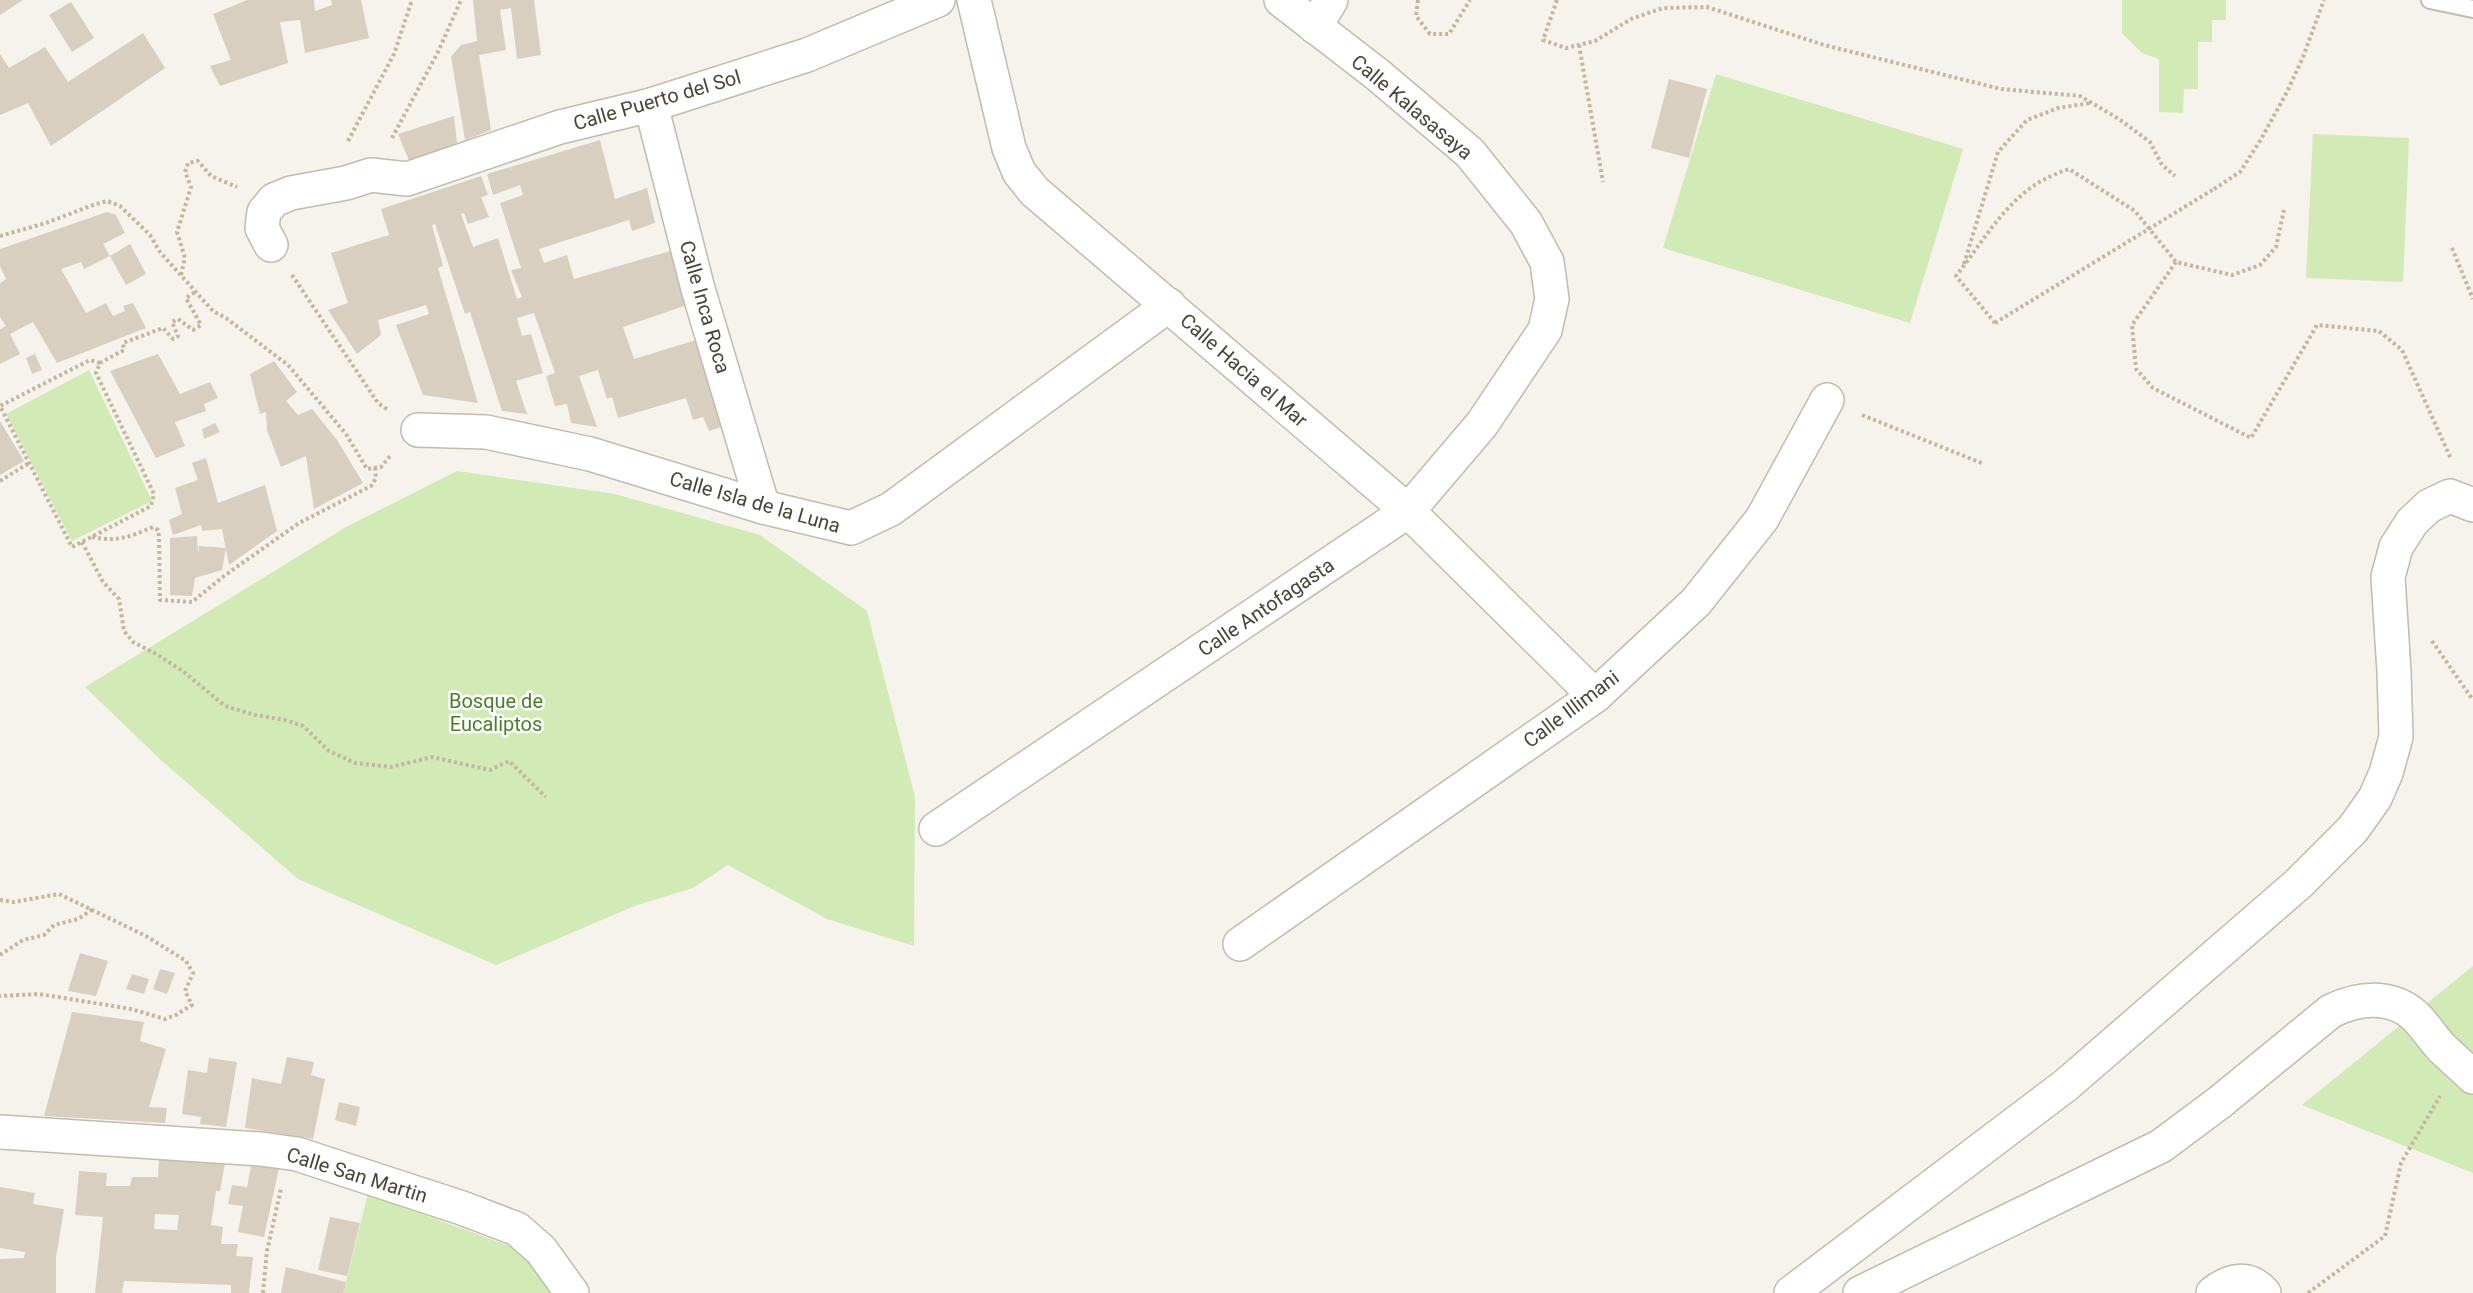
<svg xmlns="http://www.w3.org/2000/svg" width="2473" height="1293" viewBox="0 0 2473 1293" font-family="Roboto,sans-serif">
	<rect width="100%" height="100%" fill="#f6f3ec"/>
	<!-- green -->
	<g fill="#d2eab5">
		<polygon points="2122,0 2226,0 2226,20 2212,20 2212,42 2198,42 2198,89 2184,89 2183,113 2159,112 2159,59 2142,53 2122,33"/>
		<polygon points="1716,74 1963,149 1910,323 1663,248"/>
		<polygon points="2313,134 2409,138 2403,282 2306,278"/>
		<polygon points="89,370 152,501 72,541 6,414"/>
		<polygon points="457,471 615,494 760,535 867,611 915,797 914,946 827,919 728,865 693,888 637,905 496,965 298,879 163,762 85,687 346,527"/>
		<polygon points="2473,966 2473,1173 2302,1105"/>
		<polygon points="368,1194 515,1248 527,1258 553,1293 343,1293"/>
	</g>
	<!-- building -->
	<g fill="#d8cfc1" fill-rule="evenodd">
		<polygon points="0,0 23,0 0,15"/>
		<polygon points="247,0 314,0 315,11 332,5 331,0 361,0 369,38 305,53 300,20 280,22 288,63 220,86 210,66 231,60 213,14"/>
		<polygon points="473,0 534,0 541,55 517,59 511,8 500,10 506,50 479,55 491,130 465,140 451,57 461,45 477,41"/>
		<polygon points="71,2 94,38 72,52 49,15"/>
		<polygon points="143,33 165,68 51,146 28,103 0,115 0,54 9,68 45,47 68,82"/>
		<polygon points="1669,79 1707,89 1689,158 1651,148"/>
		<polygon points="454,116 457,143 410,163 398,134"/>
		<polygon points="600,140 615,199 647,188 655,223 632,231 629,220 539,249 544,263 567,255 574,279 670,251 687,305 623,327 634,359 696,340 721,427 709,431 703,417 693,420 686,398 618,418 612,397 607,399 598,370 579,376 597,427 571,423 567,404 555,406 546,376 555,373 534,313 517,318 522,336 531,334 543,373 516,381 527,414 502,411 470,312 465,314 435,224 432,225 443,266 438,268 478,403 423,395 396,325 429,314 426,305 378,320 381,335 357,354 328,310 348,303 331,253 389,235 381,209 481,176 488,195 481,197 489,217 468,224 464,213 461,214 473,247 498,238 517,299 522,297 511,270 521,268 500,203 523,195 520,185 493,195 487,174"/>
		<polygon points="107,212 116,215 125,233 103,244 110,256 84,269 81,262 61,269 86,313 106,303 113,316 125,311 123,306 133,303 146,328 57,363 33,322 10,334 20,354 0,364 0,329 6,326 0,317 0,283 6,279 0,266 0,249"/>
		<polygon points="130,244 146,274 126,285 110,256"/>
		<polygon points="35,354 42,370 32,374 26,358"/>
		<polygon points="158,354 180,394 210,382 218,398 204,404 206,411 175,422 185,446 156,458 110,371"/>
		<polygon points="274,361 297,392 286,401 298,415 312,409 337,440 363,483 314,509 306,456 281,467 267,430 266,412 260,414 250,374"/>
		<polygon points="0,421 24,461 0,475"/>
		<polygon points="215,423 220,432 204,439 202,429"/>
		<polygon points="206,458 218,503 265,485 277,531 229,565 222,529 202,531 201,525 173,535 169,520 182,514 175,488 198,480 192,463"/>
		<polygon points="197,536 198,554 199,546 226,548 222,570 195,578 192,596 170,595 170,538"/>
		<polygon points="80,953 108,961 96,996 68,991"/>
		<polygon points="160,969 175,973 167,994 153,989"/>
		<polygon points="132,974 149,979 144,994 126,989"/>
		<polygon points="72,1012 144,1022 140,1041 166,1049 149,1107 167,1108 165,1123 44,1116"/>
		<polygon points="287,1057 314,1062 311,1075 325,1079 313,1139 245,1128 252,1078 281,1084"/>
		<polygon points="209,1058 237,1062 226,1127 200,1124 201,1117 182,1114 188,1070 207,1073"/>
		<polygon points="339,1102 360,1107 356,1126 335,1120"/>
		<path d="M159,1158L225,1163L220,1191H216L211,1225L223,1227L221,1244H238L236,1256L253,1257L249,1293H231V1285L124,1281L122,1293H95L103,1217L75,1215L79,1171L107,1173L106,1186H130L132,1177H158ZM155,1214L179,1215L177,1230L154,1229Z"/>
		<polygon points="252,1162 279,1168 264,1237 238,1232 243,1206 228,1204 232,1185 247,1187"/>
		<polygon points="0,1187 35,1193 33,1204 64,1209 56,1258 56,1293 0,1293 0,1259 24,1258 25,1252 0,1248"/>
		<polygon points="330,1217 360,1223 347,1276 318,1270"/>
		<polygon points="286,1267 346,1282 343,1293 281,1293"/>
	</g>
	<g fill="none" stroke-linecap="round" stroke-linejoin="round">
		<!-- service casing -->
		<g stroke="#c2bbae" stroke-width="20">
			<polyline id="service" points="2430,0 2473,9"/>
		</g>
		<!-- minor casing -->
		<g stroke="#c2bbae" stroke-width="36">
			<g id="minor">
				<polyline points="974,0 1009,148 1019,172 1034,191 1408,511 1595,696"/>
				<polyline points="1315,27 1331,0"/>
				<polyline points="651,105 698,289 763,507"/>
				<polyline points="271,245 262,228 264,212 274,200 291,193 346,183 371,175 407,179 560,127 651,105 807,55 938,0"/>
				<polyline points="418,430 486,432 590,454 763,507 851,528 891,509 1169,305"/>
				<polyline points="936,829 1408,511 1482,424 1545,330 1552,299 1547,262 1526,223 1470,153 1378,75 1281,0"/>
				<polyline points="1240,944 1595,696 1696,602 1762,519 1827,400"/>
				<polyline points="0,1132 261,1149 297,1154 462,1208 517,1229 541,1250 572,1293"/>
				<polyline points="1791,1293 2066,1085 2298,884 2353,829 2375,798 2386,773 2396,737 2394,672 2388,577 2396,547 2412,522 2429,506 2450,496 2473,505"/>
				<path d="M1860,1293L2161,1146L2220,1102L2331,1011C2358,998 2390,994 2414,1015C2425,1025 2432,1038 2442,1048C2452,1058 2463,1067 2473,1077"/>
				<path d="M2213,1293C2230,1280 2248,1275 2264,1293"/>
			</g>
		</g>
		<!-- path -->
		<g stroke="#c4b79f" stroke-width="4" stroke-dasharray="3 3" stroke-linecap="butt">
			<polyline points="1418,0 1416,16 1430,34 1449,34 1470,0"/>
			<polyline points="1557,0 1543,40 1566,48 1595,41 1631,19 1663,8 1707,7 1824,45 2001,89 2080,96 2119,119 2150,142 2162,165 2175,176"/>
			<polyline points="1579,45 1603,182"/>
			<polyline points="392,138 438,52 461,0"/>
			<polyline points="348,141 394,54 412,0"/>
			<polyline points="2214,189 2240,172 2260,141 2287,92 2303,57 2324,0"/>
			<polyline points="0,236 46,223 93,205 107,201 120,206 150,235 160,252 213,311 226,318 288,365 346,434 367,469 381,467 391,455"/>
			<polyline points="2452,248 2473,299"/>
			<polyline points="2176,262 2132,325 2136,369 2153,388 2251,438 2317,325 2379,331 2402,350 2451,459"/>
			<polyline points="1964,264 1998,152 2027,120 2058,108 2091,103"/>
			<polyline points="181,275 185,258 177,232 191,187 185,172 188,163 198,161 211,176 237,187"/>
			<polyline points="292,275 378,403 388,410"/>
			<path d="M1995,323L1956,276C1982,243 2005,201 2043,180C2051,176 2060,172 2069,169L2135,211L2176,262L2232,275L2260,265L2276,247L2284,210"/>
			<polyline points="100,363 90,360 0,406 72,547 151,506 154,494 96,373 100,363 124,350 123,343 163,328 173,339 178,336 172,322 178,319 193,330 201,325 186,298 195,292"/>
			<polyline points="1862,415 1984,464"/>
			<polyline points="0,481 29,463"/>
			<path d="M92,537C118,542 129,537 153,527L158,530L159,536L160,600L192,602L224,576L299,523L371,486L376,478L375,467"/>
			<polyline points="82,542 103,582 119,599 124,631 133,642 158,655 184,672 225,706 255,715 285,720 303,726 329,751 355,763 391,767 432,757 490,770 509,761 546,797"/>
			<polyline points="2432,641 2473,700"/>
			<polyline points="0,900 14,902 59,894 146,936 186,961 193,973 185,991 192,1005 176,1015 165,1019 131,1009 39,994 0,996"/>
			<polyline points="0,955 23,940 44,935 54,925 78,919 93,909"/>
			<polyline points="263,1293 267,1251 281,1189"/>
			<polyline points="2308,1293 2385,1236 2401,1163 2440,1096"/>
		</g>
		<!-- service -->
		<use href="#service" stroke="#fff" stroke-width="16"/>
		<!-- minor -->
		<use href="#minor" stroke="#fff" stroke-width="33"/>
		<!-- path-bridge -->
		<polyline stroke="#c4b79f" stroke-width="4" stroke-dasharray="3 3" stroke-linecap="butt" points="1995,323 2214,189"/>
	</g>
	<g text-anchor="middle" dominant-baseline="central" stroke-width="5" stroke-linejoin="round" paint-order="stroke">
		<!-- street labels -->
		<g font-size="20" fill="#4b4439" stroke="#fff">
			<text transform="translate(657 100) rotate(-16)">Calle Puerto del Sol</text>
			<text transform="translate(1412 107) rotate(40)">Calle Kalasasaya</text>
			<text transform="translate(705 307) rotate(74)">Calle Inca Roca</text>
			<text transform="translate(1244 370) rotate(41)">Calle Hacia el Mar</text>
			<text transform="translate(755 502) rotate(16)">Calle Isla de la Luna</text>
			<text transform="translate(1266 607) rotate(-34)">Calle Antofagasta</text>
			<text transform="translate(1571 709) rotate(-37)">Calle Illimani</text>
			<text transform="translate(357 1175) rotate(17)">Calle San Martin</text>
		</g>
		<!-- park labels -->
		<g font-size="20" fill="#4a7f2a" stroke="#fff">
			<text x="496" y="701">Bosque de<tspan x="496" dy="23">Eucaliptos</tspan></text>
		</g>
	</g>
</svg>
